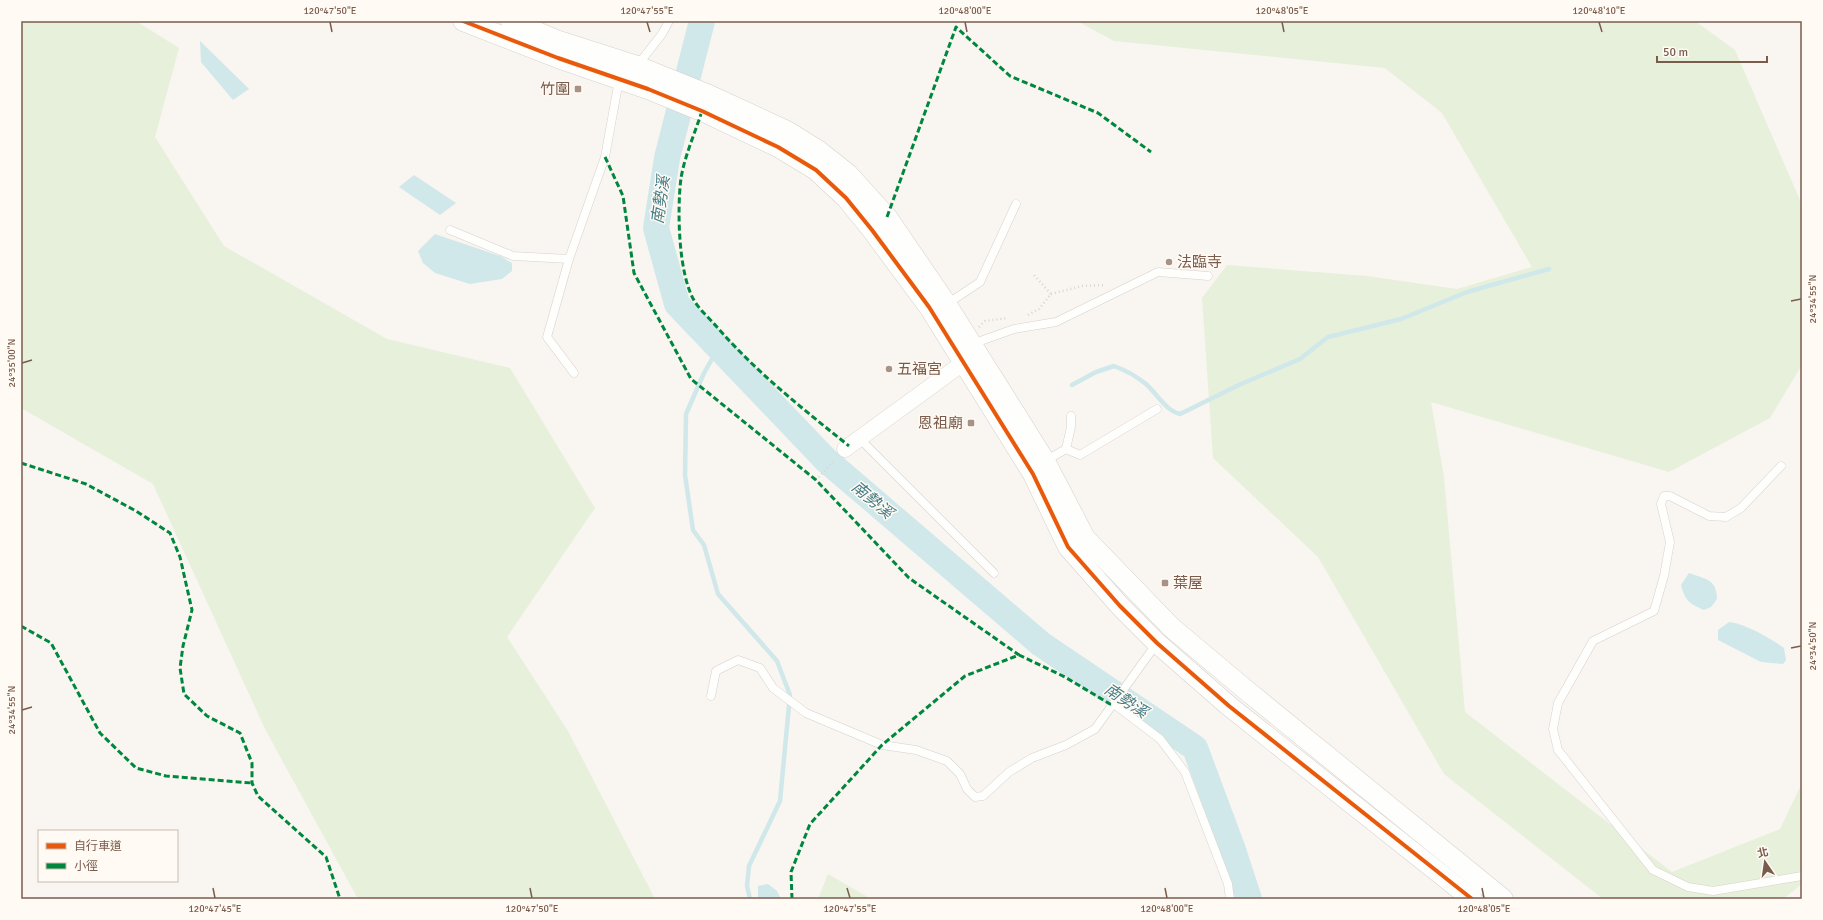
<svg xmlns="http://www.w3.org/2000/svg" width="1823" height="920" viewBox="0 0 1823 920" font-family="Signika,'Noto Sans TC',sans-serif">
	<rect width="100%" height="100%" fill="#f9f5f0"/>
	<!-- green -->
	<g fill="#e7f0db">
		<polygon points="21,21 136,21 179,48 155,137 224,246 387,339 510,368 595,508 507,637 568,731 655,899 358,899 265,729 153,484 21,408"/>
		<polygon points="1077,21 1695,21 1735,50 1802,205 1802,365 1770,418 1669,472 1431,402 1444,477 1465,712 1672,872 1780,829 1802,783 1802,884 1783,899 1603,899 1444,774 1318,557 1213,458 1202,298 1227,265 1367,276 1457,289 1532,267 1442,113 1385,68 1114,41"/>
		<polygon points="828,874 871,899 818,899"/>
	</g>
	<!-- water -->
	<g fill="#d0e8ea">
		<polygon points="200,41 249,89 233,100 201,62"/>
		<polygon points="414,175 456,203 440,215 399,187"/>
		<polygon points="435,234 500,256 512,263 512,271 502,279 470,284 435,273 423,263 418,251"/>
		<path d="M1689,573C1705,579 1717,579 1717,599L1711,607L1704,610C1690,604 1685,601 1681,585Z"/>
		<path d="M1729,622C1748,625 1768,637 1784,648L1786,660L1783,664L1761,662L1718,640V630Z"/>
		<polygon points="768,884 777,891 781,899 758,899 758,886"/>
	</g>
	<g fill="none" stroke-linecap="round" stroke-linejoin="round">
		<!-- stream -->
		<g stroke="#d0e8ea" stroke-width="4.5">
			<polyline points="719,347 704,373 686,414 685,475 693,530 704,545 718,594 777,661 790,695 780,801 749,866 747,886 750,899"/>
			<path d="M1072,385L1096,372L1114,366C1125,370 1136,376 1146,384C1157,394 1166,411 1180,414L1241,384L1300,359L1328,337L1401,319L1467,292L1549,269"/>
		</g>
		<!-- river -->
		<polyline stroke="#d0e8ea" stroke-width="26" points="702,21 667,158 656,228 677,304 826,460 1041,644 1195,748 1233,850 1249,899"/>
		<!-- service casing -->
		<g stroke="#d7d1cb" stroke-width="9">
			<g id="service">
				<polyline points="637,66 662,34 669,21"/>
				<polyline points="450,230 513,256 569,259 605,157 619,80"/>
				<polyline points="569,259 547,337 574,373"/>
				<polyline points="947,304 980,282 1016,204"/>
				<polyline points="972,344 1014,329 1056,322 1158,272 1208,276"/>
				<polyline points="860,439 994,573"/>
				<polyline points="1066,449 1071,427 1071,416"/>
				<polyline points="1045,461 1066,449 1080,455 1157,409"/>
				<polyline points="1781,466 1741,508 1726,517 1709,516 1670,496 1664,496 1661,504 1670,542 1664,576 1654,611 1593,641 1558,703 1553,729 1558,750 1653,870 1688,887 1713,891 1802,876"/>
				<polyline points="711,696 716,671 738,660 760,668 773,688 806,713 882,745 916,750 947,761 960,774 967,789 975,797 983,796 1009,772 1032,758 1066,745 1095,729 1157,643"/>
				<polyline points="1114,704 1160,739 1185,772 1228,884 1230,899"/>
			</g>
		</g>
		<!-- minor casing -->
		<g stroke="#d7d1cb" stroke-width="17">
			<polyline id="minor" points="845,449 963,363"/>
		</g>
		<!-- tertiary casing -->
		<g stroke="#d7d1cb" stroke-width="21">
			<g id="tertiary">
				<polyline points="463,21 558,58 648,89 702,111 778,147 816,170 846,198 872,230 929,307 1033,474 1068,547 1120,606 1157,643 1229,706 1472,899"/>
				<polyline points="511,21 556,40 637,66 709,95 787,131 819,151 848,174 887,217 947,305 1045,461 1085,538 1171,627 1246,690 1503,899"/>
			</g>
		</g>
		<!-- path -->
		<g stroke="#dcd5d0" stroke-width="2.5" stroke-dasharray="1 3" stroke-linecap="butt">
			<polyline points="1051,294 1082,286 1106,285"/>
			<polyline points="1028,315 1039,309 1051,294 1033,274"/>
			<polyline points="979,327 985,321 1008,318"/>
			<polyline points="816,480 835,460"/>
		</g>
		<!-- service -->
		<use href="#service" stroke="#fefefd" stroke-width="8"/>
		<!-- minor -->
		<use href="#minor" stroke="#fefefd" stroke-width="16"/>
		<!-- tertiary -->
		<use href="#tertiary" stroke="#fefefd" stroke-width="20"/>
		<!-- quiet -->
		<g stroke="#00873e" stroke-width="3" stroke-dasharray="6 3" stroke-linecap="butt">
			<path d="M702,111C695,133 685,155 681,178C677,209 678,275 695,302C701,311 710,319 717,327C756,372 803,409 849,446"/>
			<polyline points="605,157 623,196 634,273 691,379 816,480 909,578 1019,655"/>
			<polyline points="887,217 956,27 1010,76 1098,113 1151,152"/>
			<polyline points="21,463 86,484 136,511 170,533 180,557 192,610 183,646 180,668 184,694 207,716 240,733 252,763 252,783 258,796 326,857 340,899"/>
			<polyline points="21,626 51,643 100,733 136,768 166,776 252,783"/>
			<polyline points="792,899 791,872 810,824 882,745 965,676 1019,655 1065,677 1110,704 1114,704"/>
		</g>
		<!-- cycleway casing -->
		<g stroke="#fffaf3" stroke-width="6">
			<polyline id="cycleway" points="463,21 558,58 648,89 702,111 778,147 816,170 846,198 872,230 929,307 1033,474 1068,547 1120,606 1157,643 1229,706 1472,899"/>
		</g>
		<!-- cycleway -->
		<use href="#cycleway" stroke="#e8590c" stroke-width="4"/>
	</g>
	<!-- ticks -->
	<path fill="none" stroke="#7a5c4d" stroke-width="1.5" d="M330,22L332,32M647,22L650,32M965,22L967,32M1282,22L1284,32M1599,22L1602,32M1791,301L1801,299M22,363L32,360M1791,648L1801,646M22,710L32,707M213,888L215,898M530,888L532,898M847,888L850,898M1165,888L1167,898M1482,888L1484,898"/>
	<!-- markers -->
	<g fill="#a69286" stroke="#fffaf3" stroke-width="1.5">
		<rect x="574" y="85" width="8" height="8" rx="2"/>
		<circle cx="1169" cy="262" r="4"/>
		<circle cx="889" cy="369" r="4"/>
		<rect x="967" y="419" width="8" height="8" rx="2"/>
		<rect x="1161" y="579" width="8" height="8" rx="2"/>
	</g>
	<g text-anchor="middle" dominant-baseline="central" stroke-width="3" stroke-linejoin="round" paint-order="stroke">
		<!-- poi labels -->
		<g font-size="15" fill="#7a5c4d" stroke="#fffaf3" text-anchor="start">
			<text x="570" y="89" text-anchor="end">竹圍</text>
			<text x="1177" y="262">法臨寺</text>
			<text x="897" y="369">五福宮</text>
			<text x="963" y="423" text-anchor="end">恩祖廟</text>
			<text x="1173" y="583">葉屋</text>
		</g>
		<!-- water labels -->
		<g font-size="16" font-style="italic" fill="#437c86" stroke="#fffaf3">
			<text transform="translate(661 200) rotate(-82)">南勢溪</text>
			<text transform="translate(872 500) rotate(40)">南勢溪</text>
			<text transform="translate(1126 701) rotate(34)">南勢溪</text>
		</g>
	</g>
	<!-- border -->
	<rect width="1823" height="920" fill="none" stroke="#fffaf3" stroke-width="44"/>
	<!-- legend -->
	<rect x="38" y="830" width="140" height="52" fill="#fffaf3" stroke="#cabbb1"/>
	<rect x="46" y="843" width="20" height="6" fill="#e8590c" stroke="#cabbb1"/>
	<text x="74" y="850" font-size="12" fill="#7a5c4d">自行車道</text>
	<rect x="46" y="863" width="20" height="6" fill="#00873e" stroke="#cabbb1"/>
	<text x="74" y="870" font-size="12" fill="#7a5c4d">小徑</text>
	<!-- north arrow -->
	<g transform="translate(1765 862) rotate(347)" stroke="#fffaf3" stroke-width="3" paint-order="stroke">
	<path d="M0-3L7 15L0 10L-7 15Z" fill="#7a5c4d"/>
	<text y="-6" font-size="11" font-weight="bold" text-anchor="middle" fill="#7a5c4d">北</text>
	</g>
	<!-- scale -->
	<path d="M1657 56v6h110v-6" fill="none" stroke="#7a5c4d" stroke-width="2"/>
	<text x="1663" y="56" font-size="12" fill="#7a5c4d" stroke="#fffaf3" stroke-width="3" paint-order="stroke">50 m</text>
	<rect x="22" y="22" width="1779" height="876" fill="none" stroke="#7a5c4d" stroke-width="1.5"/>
	<g font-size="10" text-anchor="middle" fill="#7a5c4d">
		<text x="330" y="14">120°47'50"E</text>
		<text x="647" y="14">120°47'55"E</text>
		<text x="965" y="14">120°48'00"E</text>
		<text x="1282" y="14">120°48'05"E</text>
		<text x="1599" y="14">120°48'10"E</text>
		<text transform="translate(1812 299) rotate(-90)" y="4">24°34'55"N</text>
		<text transform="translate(11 363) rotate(-90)" y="4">24°35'00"N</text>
		<text transform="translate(1812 646) rotate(-90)" y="4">24°34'50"N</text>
		<text transform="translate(11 710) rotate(-90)" y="4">24°34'55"N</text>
		<text x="215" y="912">120°47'45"E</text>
		<text x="532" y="912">120°47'50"E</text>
		<text x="850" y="912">120°47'55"E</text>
		<text x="1167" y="912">120°48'00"E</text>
		<text x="1484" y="912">120°48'05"E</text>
	</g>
</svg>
